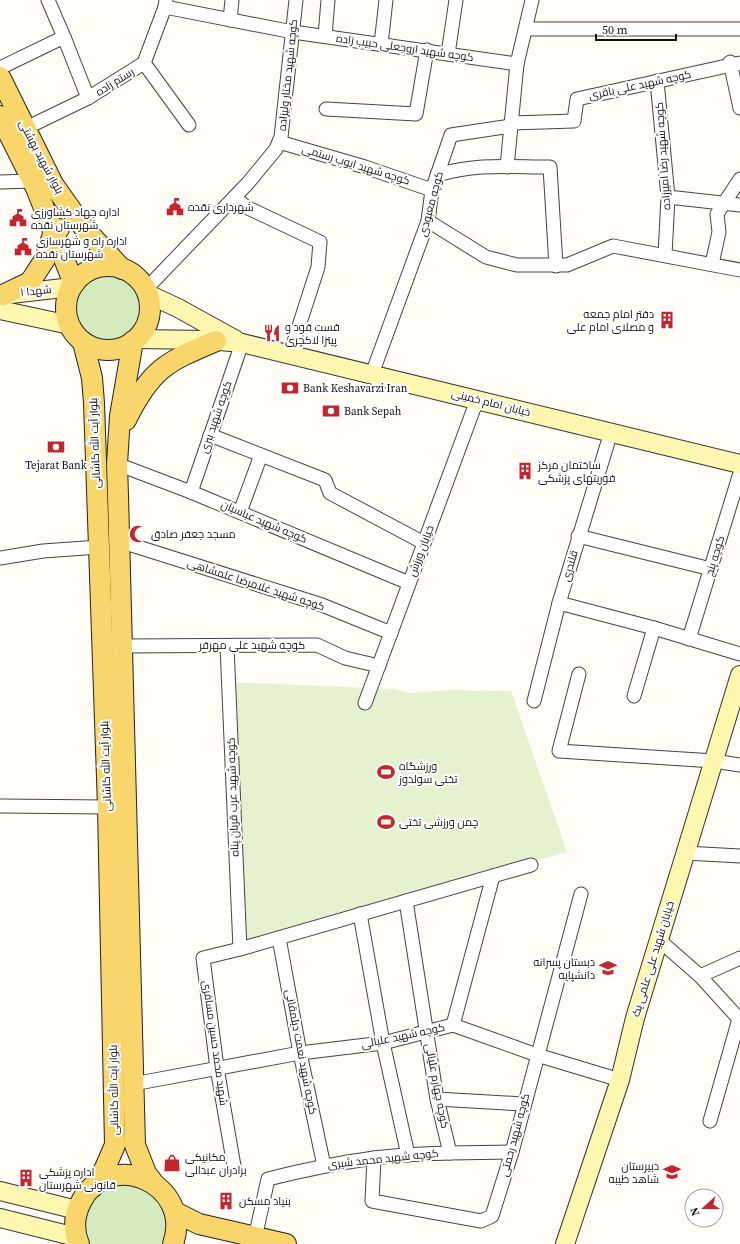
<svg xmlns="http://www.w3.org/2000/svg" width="740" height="1244" viewBox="0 0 740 1244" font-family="'Source Serif 4',Cairo,serif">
	<rect width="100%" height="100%" fill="#fffdf5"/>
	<!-- green -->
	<g fill="#d5ebbd">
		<circle cx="109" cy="308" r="34"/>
		<path d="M113,1183C121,1184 135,1182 142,1186C162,1196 175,1224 161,1244H90C82,1232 81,1209 92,1199C98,1193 107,1188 113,1183Z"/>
	</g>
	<!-- pitch -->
	<polygon fill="#e6f2cf" points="228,682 367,688 394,689 412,693 449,690 511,691 567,852 243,944"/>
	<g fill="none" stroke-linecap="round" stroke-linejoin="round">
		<!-- street casing -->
		<g stroke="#444" stroke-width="15">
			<g id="street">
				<polyline points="165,7 293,32 517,64"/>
				<polyline points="230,20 232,0"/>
				<polyline points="526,29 740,29"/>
				<polyline points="325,36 328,0"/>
				<polyline points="64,37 88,98"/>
				<polyline points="381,44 386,0"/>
				<polyline points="448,54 456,0"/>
				<polyline points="730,62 740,108"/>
				<polyline points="144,63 189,125"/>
				<polyline points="0,68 64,37 48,0"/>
				<polyline points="657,81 668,197 665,255"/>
				<polyline points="326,109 416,114 427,50"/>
				<polyline points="511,123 574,121 577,99 740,63"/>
				<polyline points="26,128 88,98 144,63 165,7 166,0"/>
				<polyline points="279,142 365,167 432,190"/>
				<polyline points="507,167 517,64 532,0"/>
				<path d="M437,175C477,163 510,167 550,167L556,266"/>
				<polyline points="0,182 33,181"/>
				<polyline points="235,197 246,207 320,242 318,267 290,354"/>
				<polyline points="668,197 740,205"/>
				<polyline points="428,221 486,257 517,265 567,265 613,246 740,270"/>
				<polyline points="712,264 719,232 717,214 740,179"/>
				<polyline points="145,290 248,183 276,149 281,137 296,0"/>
				<polyline points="372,374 428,221 432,190 451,135 511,126"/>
				<polyline points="210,435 325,480 330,493 424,543"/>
				<polyline points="117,464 191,492 409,583"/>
				<polyline points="191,492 242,343"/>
				<polyline points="240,512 261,455"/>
				<polyline points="578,536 711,569"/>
				<polyline points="119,541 322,605 391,633"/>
				<polyline points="0,558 43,551 99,547"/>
				<polyline points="559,603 654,628 740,654"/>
				<polyline points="689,639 740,473"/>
				<polyline points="122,646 317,645 345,658 379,666"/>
				<polyline points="227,646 240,949"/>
				<polyline points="579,674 559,751 714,761 740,765"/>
				<polyline points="634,696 654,628"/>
				<polyline points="534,701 559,603 611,432"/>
				<polyline points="365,703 477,400"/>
				<polyline points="0,806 108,807"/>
				<polyline points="685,853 740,856"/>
				<polyline points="406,901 437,1099 450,1153"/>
				<polyline points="360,914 383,1043 408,1155"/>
				<polyline points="279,938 300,1053 324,1166"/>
				<polyline points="659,940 700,976 740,1020"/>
				<polyline points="700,976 740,958"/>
				<polyline points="453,1025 493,876"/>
				<polyline points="133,1084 300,1053 383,1043 453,1025 537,1055 620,1080"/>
				<polyline points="437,1099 523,1104"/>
				<polyline points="710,1121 739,1019"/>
				<polyline points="374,1158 372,1201 481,1221 492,1216 512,1152 581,894"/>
				<polyline points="234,1166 217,1068 203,958 240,949 531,865"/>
				<path d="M255,1238L268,1179C303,1170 338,1163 374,1158C420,1152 466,1153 512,1152"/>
			</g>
		</g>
		<!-- secondary casing -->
		<g stroke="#333" stroke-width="20">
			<g id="secondary">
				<polyline points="11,294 72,287"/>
				<polyline points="148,294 178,308 236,340"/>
				<polyline points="0,310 70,325"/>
				<polyline points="136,339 209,340 242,343 740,464"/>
				<polyline points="0,1191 77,1210"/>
				<polyline points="0,1218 76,1237"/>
				<polyline points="565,1244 620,1080 635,1018 740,675"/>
			</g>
		</g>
		<!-- primary casing -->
		<g stroke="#222" stroke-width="22">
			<g id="primary">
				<polyline points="0,77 53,184 84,228 122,269"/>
				<polyline points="0,116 36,188 74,284"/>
				<circle cx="108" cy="308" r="42"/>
				<polyline points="3,295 30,282 45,259 54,231 59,229"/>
				<polyline points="133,341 120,416 117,464 118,496 135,1145 146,1173 155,1185"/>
				<polyline points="83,342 92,378 94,403 108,807 115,1145 105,1168 93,1187"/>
				<path d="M126,420C151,369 166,362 216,341"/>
				<polyline points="175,1212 199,1224 286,1244"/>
				<path d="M79,1244C73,1230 74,1216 81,1202C108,1147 194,1183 173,1244"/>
			</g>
		</g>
		<!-- street -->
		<use href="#street" stroke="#fff" stroke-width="13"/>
		<!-- secondary -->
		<use href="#secondary" stroke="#fff6b0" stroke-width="18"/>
		<!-- primary -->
		<use href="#primary" stroke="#f9d66b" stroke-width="20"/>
	</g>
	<!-- icons -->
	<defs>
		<g id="civic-bare" transform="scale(1.38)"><path d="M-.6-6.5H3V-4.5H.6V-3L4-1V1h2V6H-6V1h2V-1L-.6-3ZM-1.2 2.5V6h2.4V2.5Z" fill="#c4262e" stroke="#fff" stroke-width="2.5" paint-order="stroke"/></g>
		<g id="building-bare" transform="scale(1.38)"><path d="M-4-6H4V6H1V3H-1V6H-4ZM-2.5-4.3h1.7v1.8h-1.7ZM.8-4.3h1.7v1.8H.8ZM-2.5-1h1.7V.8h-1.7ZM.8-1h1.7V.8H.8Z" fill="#c4262e" stroke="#fff" stroke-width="2.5" paint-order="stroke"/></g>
		<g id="restaurant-bare" transform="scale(1.38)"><path d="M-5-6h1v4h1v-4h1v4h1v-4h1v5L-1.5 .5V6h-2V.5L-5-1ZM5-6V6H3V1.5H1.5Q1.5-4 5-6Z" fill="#c4262e" stroke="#fff" stroke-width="2.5" paint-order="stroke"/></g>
		<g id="bank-bare" transform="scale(1.38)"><path d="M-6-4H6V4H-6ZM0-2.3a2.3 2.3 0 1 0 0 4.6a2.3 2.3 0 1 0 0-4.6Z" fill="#c4262e" stroke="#fff" stroke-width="2.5" paint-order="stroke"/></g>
		<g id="mosque-bare" transform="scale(1.38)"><path d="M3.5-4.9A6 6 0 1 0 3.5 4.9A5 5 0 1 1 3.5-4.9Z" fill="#c4262e" stroke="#fff" stroke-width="2.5" paint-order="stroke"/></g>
		<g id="stadium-bare" transform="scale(1.38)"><path d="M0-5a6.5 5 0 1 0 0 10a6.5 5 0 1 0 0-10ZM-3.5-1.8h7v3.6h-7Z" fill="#c4262e" stroke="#fff" stroke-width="2.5" paint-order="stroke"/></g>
		<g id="school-bare" transform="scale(1.38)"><path d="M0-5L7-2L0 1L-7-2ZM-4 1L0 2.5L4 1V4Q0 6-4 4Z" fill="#c4262e" stroke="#fff" stroke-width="2.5" paint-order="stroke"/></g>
		<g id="shop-bare" transform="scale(1.38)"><path d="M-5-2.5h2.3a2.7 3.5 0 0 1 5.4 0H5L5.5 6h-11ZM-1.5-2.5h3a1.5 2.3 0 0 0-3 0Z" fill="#c4262e" stroke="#fff" stroke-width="2.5" paint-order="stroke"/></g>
	</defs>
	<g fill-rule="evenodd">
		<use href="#civic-bare" x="175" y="207"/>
		<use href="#civic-bare" x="18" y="218"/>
		<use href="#civic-bare" x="23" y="247"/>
		<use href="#building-bare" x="667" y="320"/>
		<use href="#restaurant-bare" x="272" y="333"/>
		<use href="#bank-bare" x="290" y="388"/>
		<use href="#bank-bare" x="331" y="411"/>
		<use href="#bank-bare" x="56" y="447"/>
		<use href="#building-bare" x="525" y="471"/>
		<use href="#mosque-bare" x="138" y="534"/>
		<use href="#stadium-bare" x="386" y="772"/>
		<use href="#stadium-bare" x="386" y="822"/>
		<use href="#school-bare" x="608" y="968"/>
		<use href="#shop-bare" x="172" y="1163"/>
		<use href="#school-bare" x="672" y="1172"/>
		<use href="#building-bare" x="26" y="1178"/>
		<use href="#building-bare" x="226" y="1201"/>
	</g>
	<g text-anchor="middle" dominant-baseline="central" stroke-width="4" stroke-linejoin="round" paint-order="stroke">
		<!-- street labels -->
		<g font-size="11" fill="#111" stroke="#fff">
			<text transform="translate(405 48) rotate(8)">کوچه شهید اروجعلی حبیب زاده</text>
			<text transform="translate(288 75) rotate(-84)">کوچه شهید مختار ولیزاده</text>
			<text transform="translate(115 82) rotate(-32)">رستم زاده</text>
			<text transform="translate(640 85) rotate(-12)">کوچه شهید علی باقری</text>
			<text transform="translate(663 156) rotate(-94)">کوچه شهید رضا امیرزاده</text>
			<text transform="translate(41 157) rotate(62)">بلوار شهید بهشتی</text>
			<text transform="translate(356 165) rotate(17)">کوچه شهید ایوب رستمی</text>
			<text transform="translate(431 204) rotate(-75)">کوچه معبودی</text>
			<text transform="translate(36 291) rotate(-6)">شهدا ۱</text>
			<text transform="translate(491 403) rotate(14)">خیابان امام خمینی</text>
			<text transform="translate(216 417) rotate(-71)">کوچه شهید ببری</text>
			<text transform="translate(95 443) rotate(-92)">بلوار آیت الله کاشانی</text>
			<text transform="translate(264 522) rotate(23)">کوچه شهید عباسیان</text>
			<text transform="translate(421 551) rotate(-69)">خیابان ورزش</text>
			<text transform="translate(715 556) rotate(-73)">کوچه پنج</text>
			<text transform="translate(570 566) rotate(-74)">قلندری</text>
			<text transform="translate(256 585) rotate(18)">کوچه شهید غلامرضا علمشاهی</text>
			<text x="252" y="645">کوچه شهید علی مهرفر</text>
			<text transform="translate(106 766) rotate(-92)">بلوار آیت الله کاشانی</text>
			<text transform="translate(233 797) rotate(-92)">کوچه شهید عرب قربان پناه</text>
			<text transform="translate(653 959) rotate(-73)">خیابان شهید علی علمی یک</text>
			<text transform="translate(403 1036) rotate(-12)">کوچه شهید علیالی</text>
			<text transform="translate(215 1043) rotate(82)">شهید محمد حسین مسافری</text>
			<text transform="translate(301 1052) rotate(79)">کوچه شهید نعمت دیلمقانی</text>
			<text transform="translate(437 1086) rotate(79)">کوچه چهارم علیالی</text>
			<text transform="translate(114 1090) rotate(-91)">بلوار آیت الله کاشانی</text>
			<text transform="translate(515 1135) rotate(-75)">کوچه شهید رحمتی</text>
			<text transform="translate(383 1159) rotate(-6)">کوچه شهید محمد شیری</text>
		</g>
		<!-- poi labels -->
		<g font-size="11" fill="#111" stroke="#fff" text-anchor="start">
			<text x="188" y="207">شهرداری نقده</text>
			<text x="31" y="212">اداره جهاد کشاورزی<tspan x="31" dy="13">شهرستان نقده</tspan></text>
			<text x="36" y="241">اداره راه و شهرسازی<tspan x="36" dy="13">شهرستان نقده</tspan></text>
			<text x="654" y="314" text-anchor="end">دفتر امام جمعه<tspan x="654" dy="13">و مصلای امام علی</tspan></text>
			<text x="285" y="327">فست فود و<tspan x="285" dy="13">پیتزا لاکچری</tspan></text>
			<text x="303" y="388">Bank Keshavarzi Iran</text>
			<text x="344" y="411">Bank Sepah</text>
			<text x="56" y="465" text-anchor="middle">Tejarat Bank</text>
			<text x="538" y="465">ساختمان مرکز<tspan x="538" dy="13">فوریتهای پزشکی</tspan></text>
			<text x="151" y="534">مسجد جعفر صادق</text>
			<text x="399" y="766">ورزشگاه<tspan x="399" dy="13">تختی سولدوز</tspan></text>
			<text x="399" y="822">چمن ورزشی تختی</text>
			<text x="595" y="962" text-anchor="end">دبستان پسرانه<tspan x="595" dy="13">دانشپایه</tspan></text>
			<text x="185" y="1157">مکانیکی<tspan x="185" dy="13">برادران عبدالی</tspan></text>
			<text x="659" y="1166" text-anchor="end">دبیرستان<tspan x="659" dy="13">شاهد طیبه</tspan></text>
			<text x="39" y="1172">اداره پزشکی<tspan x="39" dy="13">قانونی شهرستان</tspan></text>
			<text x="239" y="1201">بنیاد مسکن</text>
		</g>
	</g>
	<!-- north arrow -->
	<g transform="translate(704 1208) rotate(249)"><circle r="19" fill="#ffffff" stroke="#a0a0a0"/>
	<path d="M0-3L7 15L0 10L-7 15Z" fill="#c4262e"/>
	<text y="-6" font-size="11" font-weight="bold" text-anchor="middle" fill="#111111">N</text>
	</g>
	<!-- scale -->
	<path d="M596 34v6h80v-6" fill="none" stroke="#111111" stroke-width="2"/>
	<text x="602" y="34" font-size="12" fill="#111111" stroke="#ffffff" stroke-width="3" paint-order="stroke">50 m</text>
</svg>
